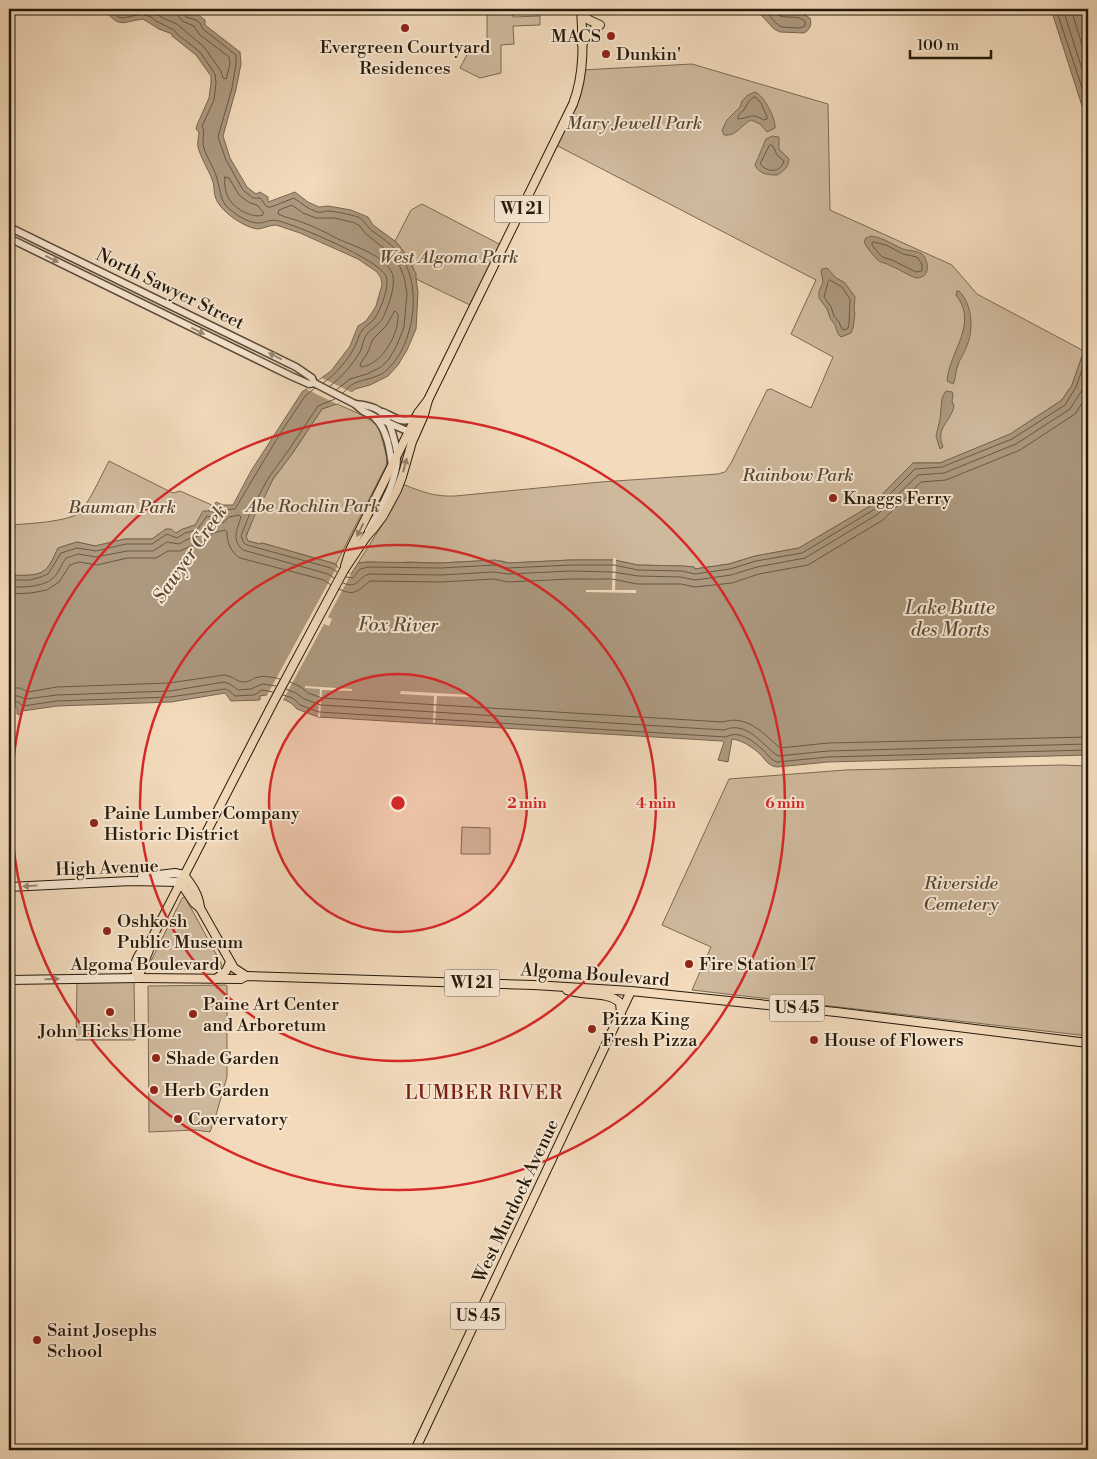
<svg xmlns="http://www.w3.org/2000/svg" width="1097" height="1459" viewBox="0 0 1097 1459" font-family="'Libre Bodoni',serif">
	<rect width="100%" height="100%" fill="#f2dabb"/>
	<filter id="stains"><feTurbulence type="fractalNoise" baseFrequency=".004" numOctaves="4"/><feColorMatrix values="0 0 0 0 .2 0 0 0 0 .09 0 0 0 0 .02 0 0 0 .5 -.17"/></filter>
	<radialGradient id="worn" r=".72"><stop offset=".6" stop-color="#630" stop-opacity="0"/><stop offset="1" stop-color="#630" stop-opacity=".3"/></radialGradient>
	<!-- green -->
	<g fill="#cfb99d" stroke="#7a6953">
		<polygon points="487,9 504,9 504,14 513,14 513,17 540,16 540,25 513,26 514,44 501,45 501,73 480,78 460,68 472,45 487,45"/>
		<path d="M692,64L828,104L830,210L952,265L977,294L1084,351L1072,385L1062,400L1011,434L940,463H913L872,505L799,548L755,556L729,564L694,569V567L682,566L638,565L614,560H571L508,563L502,561H477L441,563L408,562L399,563L368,562L358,563L380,528L401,488L405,485C422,492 436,497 455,496L601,482L718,474L725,472L731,463L767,390L771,389L811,408L833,357L791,334L816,280L554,144L582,70Z"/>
		<path d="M422,204L503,246L474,307L416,279C414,265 405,252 395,241L411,210Z"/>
		<path d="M334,404H337C350,410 368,416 379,427L387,458L386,466L336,564L262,543L260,544L248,541L246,537L256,510L273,479L292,454L322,409Z"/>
		<path d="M109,461L173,493L180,491L214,506L218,513L214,514L212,510H209L195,525L183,529L176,533L166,529L152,539H125L95,546L77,542L58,548C55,554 51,565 45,570C36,578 19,574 9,576V525C24,524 70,522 80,512C89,503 102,474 109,461Z"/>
		<polygon points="1062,765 1088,766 1088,1036 692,990 711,947 662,925 729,779 845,770"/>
		<polygon points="462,827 490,828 490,854 461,854"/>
		<polygon points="185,897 222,965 220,969 151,969 150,963 182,898"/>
		<polygon points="77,982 134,982 135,1040 76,1040"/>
		<polygon points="226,985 227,986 227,1077 216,1115 210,1132 196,1130 149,1132 148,986"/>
	</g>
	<!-- water -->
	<g fill="#ac987e" stroke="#76654f">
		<path d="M104,9H187L189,13L197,14L205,20V25L240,52L241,64L236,89L223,136L230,158L247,187L256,194L260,192L268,197V202L295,192L308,202L319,207L328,206L351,210L368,217L373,225L395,241L401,248L407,256L415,272L416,273V279L418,292L416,329L407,350L398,365L388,376L370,385L355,389L337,404L322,409L292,454L273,479L265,496L260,503L246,536L248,541L259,544L262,543L336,564L337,567L351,574L358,563L368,562L441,563L495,560L508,563L571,560H614L638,565L682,566L694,567L695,569L729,564L755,556L799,548L872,505L913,463H940L1010,434L1062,400L1072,385L1088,339V755L828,762L777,767C769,766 766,761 761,755C752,747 744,741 732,739L728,762L718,760L724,742L722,741L318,717L297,709L291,703L285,700L266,695L260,696V700L231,701L225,693L171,702L57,706L22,711V715L17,714V707H9V576C19,574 36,578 45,570C51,565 55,554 58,548L77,542L95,546L125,539H152L166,529H171L176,533L183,529L195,525L203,511H212L214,514L218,513L214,506L216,502L223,505H233L251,471L302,392L331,371L350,346L358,326L366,321L371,314L376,306L382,285L381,278L377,272L358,259L300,233L276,225C269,225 263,229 257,229C244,227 223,213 217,201C213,194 215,186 212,179C208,169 200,156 198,147C197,142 199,136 199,132L196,129L197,125L209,98L211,83V76L196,55L172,36V34L159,29L143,19C121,22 120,29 104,9Z"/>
		<path d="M760,9H777L782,12H799L810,18C812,24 810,30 804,33L780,32L774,29L762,16Z"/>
		<polygon points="1051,9 1088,9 1088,113 1083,109"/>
		<path d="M755,92C764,95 776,119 775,128L767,132L760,124L751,120C741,125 736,137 724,135L722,130L727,120L740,107L742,101L748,95Z"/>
		<path d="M772,136L779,137V149L789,159C788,168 784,171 777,175C768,175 759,174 755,165L766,139Z"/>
		<path d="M871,236C885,238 891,244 903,249C909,251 916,250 922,254C929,261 931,277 917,278C913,278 895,267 889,265C886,263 882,263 879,261C873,256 868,249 864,242L866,238Z"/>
		<polygon points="827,268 835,277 845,283 855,297 854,310 855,313 853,328 851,333 841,337 838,334 835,325 830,318 827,309 819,298 819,292 823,282 821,271 822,269"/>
		<path d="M957,291H959C973,305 974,331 966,348C964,353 961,358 959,362C956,369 956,375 954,382L953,384L947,381C949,352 979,324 956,295Z"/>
		<path d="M947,391L952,392L953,394L952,401L954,406C950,424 935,427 943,447L940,449L936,436L940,419L942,398L945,392Z"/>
	</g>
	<!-- pier -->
	<g fill="#f2dabb">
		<polygon points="322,378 353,393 337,404 306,389"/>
		<polygon points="613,558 616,558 615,590 636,590 636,593 586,592 586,590 612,590"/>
		<polygon points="337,567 351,574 328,617 332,619 329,626 324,624 282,702 266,697"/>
		<polygon points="305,686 352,689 352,691 322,690 320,717 318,717 320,689 305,688"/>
		<polygon points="401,691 471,695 471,697 437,696 435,723 433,723 434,696 400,694"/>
	</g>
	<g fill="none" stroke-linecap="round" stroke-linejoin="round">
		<!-- shore -->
		<g stroke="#685844" stroke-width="1">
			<path d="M111,9L118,17L123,18L142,14L151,17L156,21L174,30L177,34L200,52L215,74L216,83L214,100L202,126C206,133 201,140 204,148C207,159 216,170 218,183C221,192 220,199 227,207C235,214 246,222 257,223C264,224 270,218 279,221C298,226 378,259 386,276C390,285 381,310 374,319C371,323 367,325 363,329C359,333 358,341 355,346C348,360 336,374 323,383"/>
			<polyline points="148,9 163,18 177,24 204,47 221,71 223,78 226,79 230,64 229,57 199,34 194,26 182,21 178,15 177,9"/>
			<path d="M183,9L186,17L196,20L200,23L203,29L236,55V64L232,88L218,137L226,160L243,190L253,198H260C265,202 264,208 271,207L294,198C301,203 308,209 317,212C321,213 324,211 328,211C334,211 352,215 358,217C365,220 366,226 371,230C383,239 394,245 402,258C422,288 414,343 389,368C379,379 366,378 355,383C350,385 346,390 343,393"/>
			<path d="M765,9L767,13L776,23L781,27L800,28L805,26V21C796,14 785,20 776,14L775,9"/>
			<polyline points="1056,9 1088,106"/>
			<polyline points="1063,9 1088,88"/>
			<polyline points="1071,9 1088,64"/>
			<path d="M755,97L761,103L767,117V119L764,120C750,112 751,118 738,119V116C739,114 741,113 743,111C747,106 748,99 755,97Z"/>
			<path d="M771,145L773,146L777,155L784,161C780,173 768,173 760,164L769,146Z"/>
			<path d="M225,177L229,178L239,195L250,203L257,205L263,212V215C252,219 233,208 228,197C225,191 224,183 225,177Z"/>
			<polygon points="874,242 886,245 903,254 917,257 922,264 922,271 916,272 892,260 882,257 872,245 872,243"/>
			<polygon points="830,280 842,287 850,299 849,324 848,328 845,330 842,329 839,322 834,316 831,307 824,297 828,282"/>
			<path d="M395,311L398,314C398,317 398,322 397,326C393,343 379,365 361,367L360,364L367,354L373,339L386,326Z"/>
			<path d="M330,386C342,377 352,365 360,352C363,346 363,339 367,334C371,329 377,326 381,321C387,311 397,285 392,273C384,255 354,246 338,239C327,233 315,227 304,223C295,219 286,218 278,214L279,210L292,205L303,213L316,218H335L355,223L360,226L365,233L392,255L398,262L404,277L407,293L404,327L397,345L389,359L381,367L367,374L350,379L336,390"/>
			<polyline points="335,399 318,406 288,451 269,477 252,508 241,536 244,543 247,545 331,568 337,572"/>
			<polyline points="346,577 353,578 360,569 369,567 441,568 495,565 508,568 571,565 614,565 638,570 682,571 695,574 730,569 756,561 802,553 875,509 915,469 942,467 1012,439 1065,405 1076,387 1088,353"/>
			<path d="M9,580H30L41,577L48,574L61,553L77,548L96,551L126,544H152L167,534L177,538L185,533L197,530L207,516C218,518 218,522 224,510L235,509L281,432L305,396L315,388"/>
			<path d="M343,583C359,590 358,576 370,574L441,575L494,572L508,574L571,571L613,572L638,576L681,577L695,580L731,575L757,567L805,558L878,514L918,475L944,473L1016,444L1070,409L1082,390L1088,372"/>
			<path d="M9,587C23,587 46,588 56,575C60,570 62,563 66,558L78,554L96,557L127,551H153L167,542L179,544L188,539L199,536L204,532L209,525L220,524L224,522L229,517L239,515L241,517C237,530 231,540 243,550L328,574L334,578"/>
			<path d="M339,589C355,597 359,590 370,581L441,582L494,579L508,582L571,579H612L637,584H681L695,587L732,583L759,574L808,565L883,520L921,482L946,480L1020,450L1075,414L1088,394"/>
			<path d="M9,594L31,593L47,590L59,582L70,565L79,562L97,565L127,558H156L168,551H180L191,546L202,543L207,540L213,533L225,530L227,532C227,543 231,552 240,558L324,580L331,585"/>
			<path d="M290,682L301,687L308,693L322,698L723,722C747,714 764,734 780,748L828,743L1088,737"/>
			<path d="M9,688H20L28,692L57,687L169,683L224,675C233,676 237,682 243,682C249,682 251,680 255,678C263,675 272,677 280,679"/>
			<path d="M286,689L296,693L304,699L321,705L724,730C747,720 762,745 778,756L828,751L1088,744"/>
			<path d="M283,695L293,698L300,705L319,712L726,737C739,729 755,742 765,752C769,756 771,760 777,762L828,757L1088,750"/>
			<polyline points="9,696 18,696 26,699 57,695 170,691 224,682 230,684 238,690 251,689 262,684 276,686"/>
			<polyline points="9,702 18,702 23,706 57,701 170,697 225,689 228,690 235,696 254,695 262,690 273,692"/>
		</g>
		<!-- tertiary casing -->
		<g stroke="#584936" stroke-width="9">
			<g id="tertiary">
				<polyline points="9,227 296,367 312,378 314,383"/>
				<polyline points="9,238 291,376 309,384 314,383 355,404 363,411 375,417 405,430 414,430"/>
				<path d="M355,404C377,406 386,411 392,432C394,440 397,447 397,455C398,482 380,508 368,531"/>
				<path d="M383,412C396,418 403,425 416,417"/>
				<path d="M375,418C387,429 390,450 392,466"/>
			</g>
		</g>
		<!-- secondary casing -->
		<g stroke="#241909" stroke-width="10">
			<g id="secondary">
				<polyline points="142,877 175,873 184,875"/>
				<polyline points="9,887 131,881 180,882"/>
				<polyline points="9,980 138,978"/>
			</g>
		</g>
		<!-- primary casing -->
		<g stroke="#241909" stroke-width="10">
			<g id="primary">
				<polyline points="582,14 589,20 600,25 592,31 582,44"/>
				<path d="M345,566L350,550L418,413L428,400L573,104C585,73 583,41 581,9"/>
				<path d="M184,875C192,885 199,895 200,908"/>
				<polyline points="180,882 194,903 200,908 234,968 246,976"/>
				<polyline points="138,978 241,979 246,976 534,985 631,991 836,1012 1088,1043"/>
				<path d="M138,978C137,975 135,972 135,969C134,960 143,947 150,942L274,701L344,570L366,537L374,528L383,516L397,490L402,477L412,442L424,415L428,400"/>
				<polyline points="138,978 149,950 150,942"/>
				<polyline points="216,979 226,971 230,962"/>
				<path d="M567,990C582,996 609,991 620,1003L621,1013"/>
				<polyline points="415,1450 631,991"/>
			</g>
		</g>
		<!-- tertiary -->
		<use href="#tertiary" stroke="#f7e7d3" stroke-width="6"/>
		<!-- secondary -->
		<use href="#secondary" stroke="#f7e7d3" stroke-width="8"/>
		<!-- primary -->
		<use href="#primary" stroke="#f2dabb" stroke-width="8"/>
	</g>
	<!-- one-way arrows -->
	<defs><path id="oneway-solid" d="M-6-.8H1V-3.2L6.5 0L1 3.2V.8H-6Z" transform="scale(1.25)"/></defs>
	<g fill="#988a78">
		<use href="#oneway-solid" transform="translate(52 259) rotate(26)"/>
		<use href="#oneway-solid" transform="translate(198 331) rotate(26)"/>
		<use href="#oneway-solid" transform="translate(275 356) rotate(-154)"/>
		<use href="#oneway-solid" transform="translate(30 886) rotate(177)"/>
		<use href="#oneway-solid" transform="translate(52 979) rotate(-1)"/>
	</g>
	<g fill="#95836b">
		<use href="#oneway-solid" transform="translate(405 465) rotate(-75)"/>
		<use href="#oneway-solid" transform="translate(360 530) rotate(117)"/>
	</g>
	<!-- distance rings -->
	<circle cx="398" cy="803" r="129" fill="#d62828" fill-opacity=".12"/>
	<g fill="none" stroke="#d62828" stroke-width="2.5">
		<circle cx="398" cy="803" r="129"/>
		<circle cx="398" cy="803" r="258"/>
		<circle cx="398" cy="803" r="387"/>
	</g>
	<!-- markers -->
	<g fill="#8f2418" stroke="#f7e7d3" stroke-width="2">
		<circle cx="405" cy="28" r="5"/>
		<circle cx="611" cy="36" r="5"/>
		<circle cx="606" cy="54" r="5"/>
		<circle cx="833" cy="498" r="5"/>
		<circle cx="94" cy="823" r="5"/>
		<circle cx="107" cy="931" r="5"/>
		<circle cx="689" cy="964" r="5"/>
		<circle cx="110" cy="1012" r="5"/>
		<circle cx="193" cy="1014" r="5"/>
		<circle cx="592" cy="1029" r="5"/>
		<circle cx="814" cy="1040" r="5"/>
		<circle cx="156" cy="1058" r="5"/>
		<circle cx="154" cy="1090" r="5"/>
		<circle cx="178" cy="1119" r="5"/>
		<circle cx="37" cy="1340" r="5"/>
	</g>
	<g text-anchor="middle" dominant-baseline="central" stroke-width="4" stroke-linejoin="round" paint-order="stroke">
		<!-- shield labels -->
		<g fill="#f7e7d3" stroke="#635746" stroke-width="1">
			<rect x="494.5" y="195.5" width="55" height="27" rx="4"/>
			<rect x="444.5" y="969.5" width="55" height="27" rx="4"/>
			<rect x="769.5" y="994.5" width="55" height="27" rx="4"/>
			<rect x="450.5" y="1302.5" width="55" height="27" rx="4"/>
		</g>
		<g font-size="16" font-weight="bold" fill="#241909">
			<text x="522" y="209">WI 21</text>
			<text x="472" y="983">WI 21</text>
			<text x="797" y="1008">US 45</text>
			<text x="478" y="1316">US 45</text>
		</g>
		<!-- poi labels -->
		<g font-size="18" fill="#241909" stroke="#f7e7d3" text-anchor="start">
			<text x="601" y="36" text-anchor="end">MACS</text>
			<text x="405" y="47" text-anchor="middle">Evergreen Courtyard<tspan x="405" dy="21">Residences</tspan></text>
			<text x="616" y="54">Dunkin'</text>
			<text x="843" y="498">Knaggs Ferry</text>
			<text x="104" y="813">Paine Lumber Company<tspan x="104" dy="21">Historic District</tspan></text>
			<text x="117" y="921">Oshkosh<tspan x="117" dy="21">Public Museum</tspan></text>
			<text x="699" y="964">Fire Station 17</text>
			<text x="203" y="1004">Paine Art Center<tspan x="203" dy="21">and Arboretum</tspan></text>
			<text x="602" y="1019">Pizza King<tspan x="602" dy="21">Fresh Pizza</tspan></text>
			<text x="110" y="1031" text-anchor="middle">John Hicks Home</text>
			<text x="824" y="1040">House of Flowers</text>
			<text x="166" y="1058">Shade Garden</text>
			<text x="164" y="1090">Herb Garden</text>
			<text x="188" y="1119">Covervatory</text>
			<text x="47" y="1330">Saint Josephs<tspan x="47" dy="21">School</tspan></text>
		</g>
		<!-- park labels -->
		<g font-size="18" font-style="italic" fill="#574935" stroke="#f7e7d3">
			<text x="634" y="123">Mary Jewell Park</text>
			<text x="449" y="257">West Algoma Park</text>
			<text x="798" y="475">Rainbow Park</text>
			<text x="313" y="506">Abe Rochlin Park</text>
			<text x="122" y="507">Bauman Park</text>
			<text x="961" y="883">Riverside<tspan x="961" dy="21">Cemetery</tspan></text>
		</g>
		<!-- street labels -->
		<g font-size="18" fill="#241909" stroke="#f7e7d3">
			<text transform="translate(170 289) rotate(26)">North Sawyer Street</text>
			<text transform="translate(107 868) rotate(-2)">High Avenue</text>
			<text x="145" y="964">Algoma Boulevard</text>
			<text transform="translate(595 975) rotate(4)">Algoma Boulevard</text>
			<text transform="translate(516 1201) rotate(-65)">West Murdock Avenue</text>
		</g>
		<!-- water labels -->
		<g font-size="19" font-style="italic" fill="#5a4c38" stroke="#f7e7d3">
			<text transform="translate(190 554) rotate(-55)">Sawyer Creek</text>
			<text x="950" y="608">Lake Butte<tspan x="950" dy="22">des Morts</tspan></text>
			<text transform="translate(398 625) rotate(1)">Fox River</text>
		</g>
		<!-- neighbourhood labels -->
		<g font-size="19" letter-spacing="1" fill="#7a1f14" stroke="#f7e7d3">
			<text x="484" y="1093">LUMBER RIVER</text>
		</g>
	</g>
	<circle cx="398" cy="803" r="8" fill="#d62828" stroke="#f7e7d3" stroke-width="2.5"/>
	<g font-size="15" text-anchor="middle" font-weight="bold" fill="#d62828" stroke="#f7e7d3" stroke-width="4" stroke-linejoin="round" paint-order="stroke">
		<text x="527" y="808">2 min</text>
		<text x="656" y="808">4 min</text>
		<text x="785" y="808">6 min</text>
	</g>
	<!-- margin -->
	<rect width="1097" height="1459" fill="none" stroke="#f2dabb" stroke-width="30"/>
	<rect x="10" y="10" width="1077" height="1439" fill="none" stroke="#241909" stroke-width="2.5"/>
	<rect x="15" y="15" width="1067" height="1429" fill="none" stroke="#241909"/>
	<!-- scale -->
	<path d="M910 50v8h81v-8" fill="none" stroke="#241909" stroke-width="2.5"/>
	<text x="917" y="50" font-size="15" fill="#241909" stroke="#f7e7d3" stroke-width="4" paint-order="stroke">100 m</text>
	<rect width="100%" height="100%" filter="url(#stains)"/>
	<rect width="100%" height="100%" fill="url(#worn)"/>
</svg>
